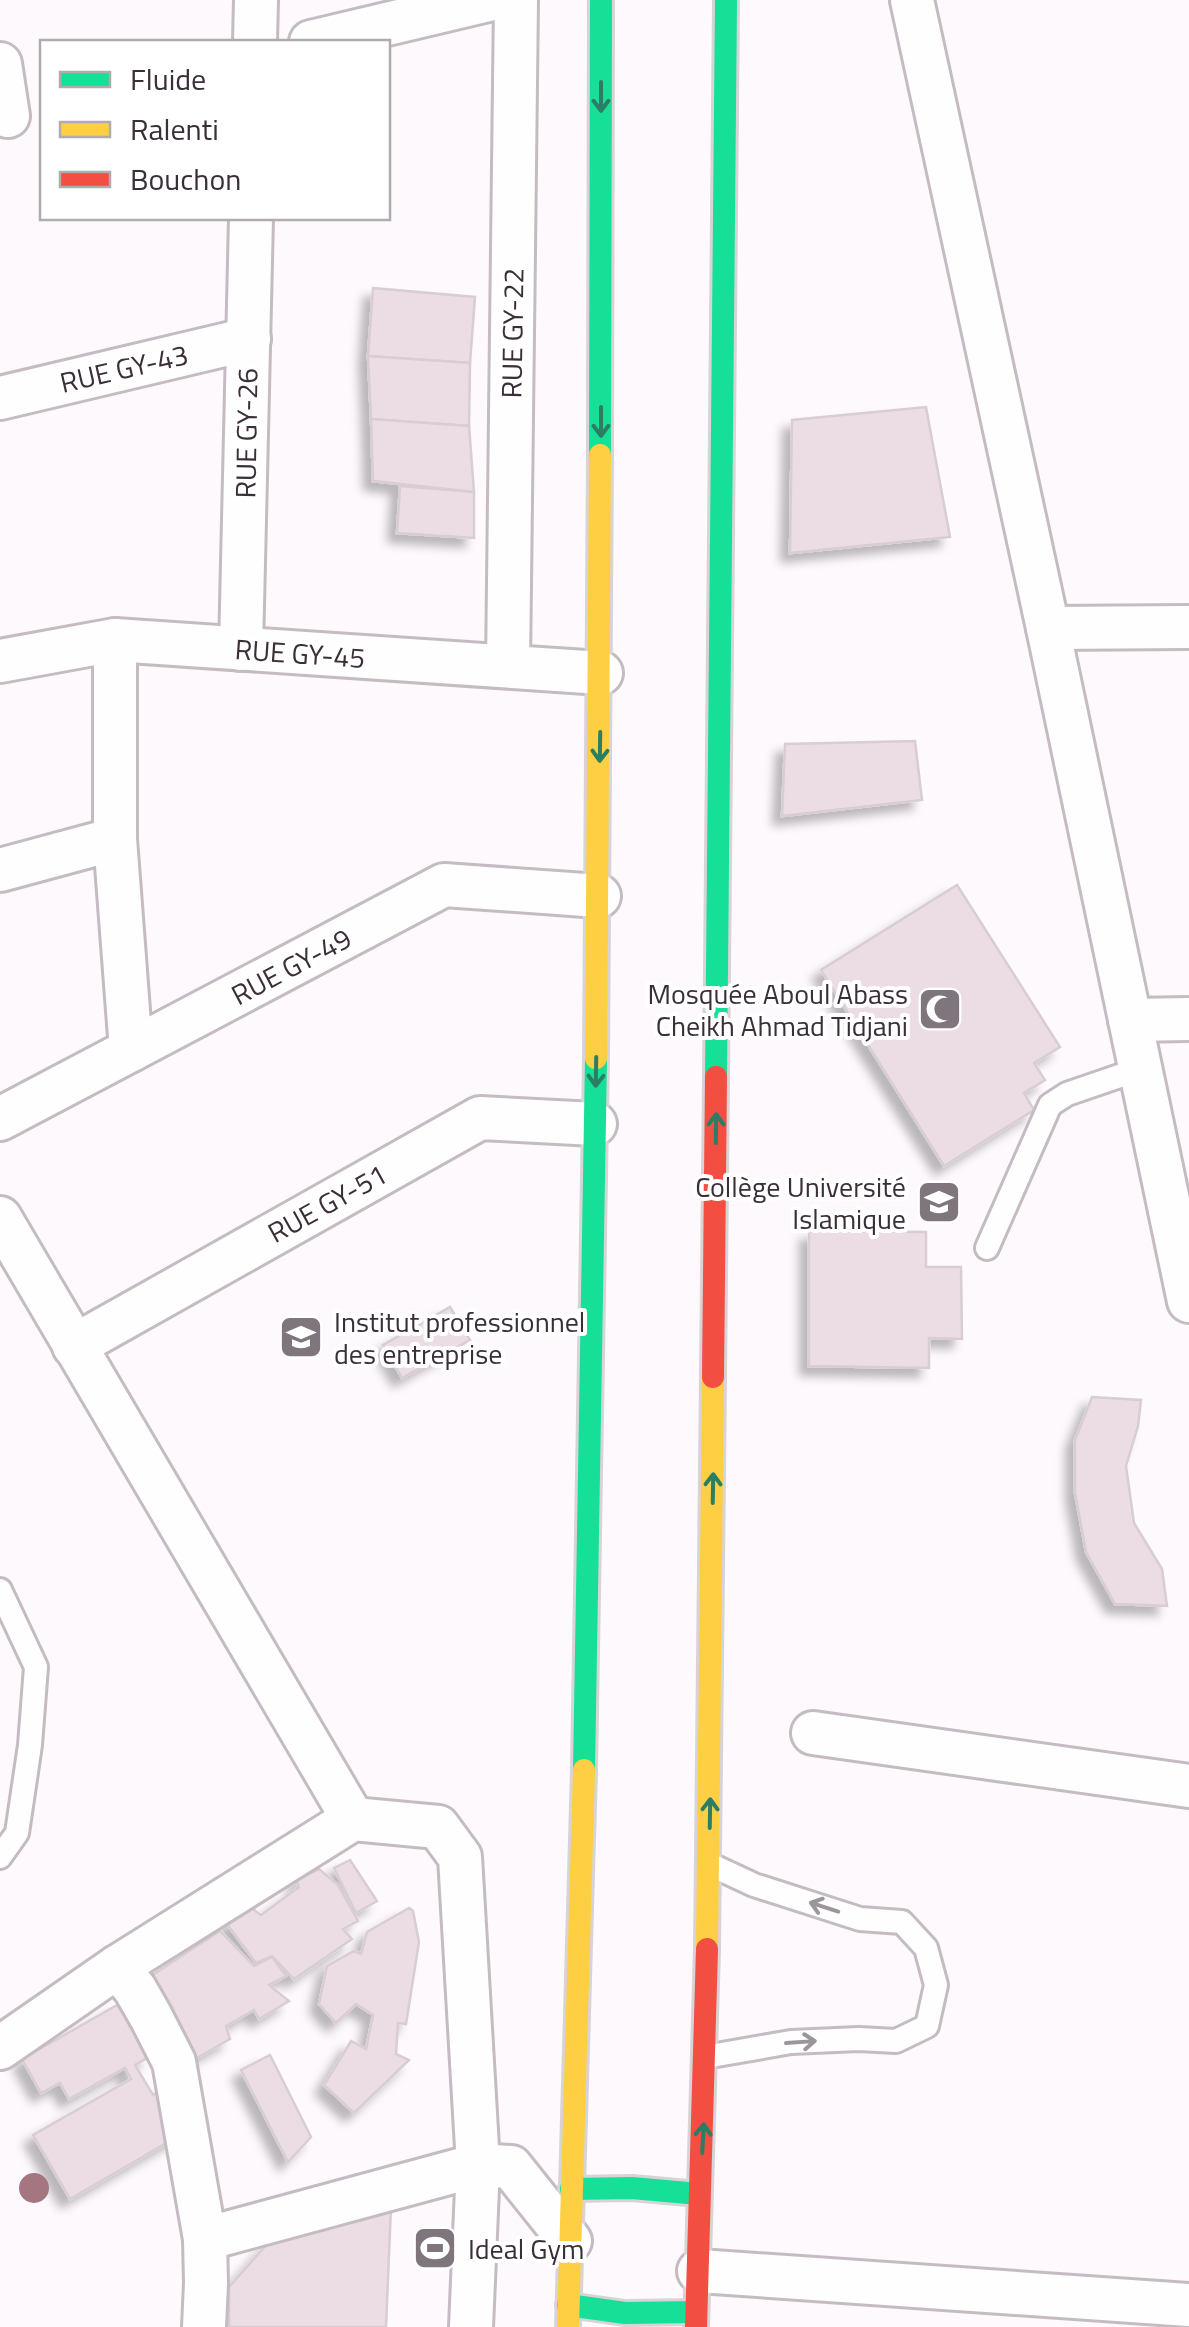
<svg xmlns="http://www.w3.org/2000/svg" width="1189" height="2327" viewBox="0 0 1189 2327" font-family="'Titillium Web',sans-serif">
	<defs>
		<filter id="shadow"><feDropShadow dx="-9" dy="9" stdDeviation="5" flood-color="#0004"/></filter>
	</defs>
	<rect width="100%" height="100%" fill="#fef9fd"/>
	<!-- building -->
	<g fill="#ecdde4" stroke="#d7cdd2" stroke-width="2.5" filter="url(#shadow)">
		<polygon points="373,288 475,297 470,363 368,356"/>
		<polygon points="368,356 470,363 469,426 371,419"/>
		<polygon points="926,407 950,537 790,553 792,420"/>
		<polygon points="371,419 469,426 474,492 373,481"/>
		<polygon points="400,486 474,492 474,538 397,533"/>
		<polygon points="915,741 922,800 782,816 785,744"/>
		<polygon points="957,885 1060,1047 1034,1063 1045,1080 1024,1093 1034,1110 944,1166 821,970"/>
		<polygon points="809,1231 926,1232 926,1267 961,1267 962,1339 929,1338 929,1368 809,1366"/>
		<polygon points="450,1307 470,1340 402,1378 383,1345"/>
		<polygon points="1092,1397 1141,1400 1138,1426 1126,1466 1134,1523 1162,1569 1167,1606 1115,1604 1086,1552 1075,1493 1075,1440"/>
		<polygon points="350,1860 377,1901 356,1913 334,1868"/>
		<polygon points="319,1869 338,1885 358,1921 343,1929 352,1939 294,1979 272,1956 256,1963 227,1924 250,1907 261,1915 299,1887 296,1880"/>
		<polygon points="409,1908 413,1911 419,1942 406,2024 398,2023 396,2054 409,2060 354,2113 324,2085 351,2041 366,2049 373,2015 356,2004 336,2023 319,2004 327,1966 354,1951 361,1954 367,1932"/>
		<polygon points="220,1931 254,1966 272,1957 286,1976 269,1985 289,2001 259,2019 254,2010 226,2026 230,2039 195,2059 151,1976"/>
		<polygon points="119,2004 149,2057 135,2065 153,2095 166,2086 182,2134 70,2199 33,2135 131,2079 125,2068 69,2099 60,2083 41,2093 22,2059"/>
		<polygon points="270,2055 311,2137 288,2162 241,2070"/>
		<polygon points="391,2207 386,2327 229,2327 229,2287 268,2243"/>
	</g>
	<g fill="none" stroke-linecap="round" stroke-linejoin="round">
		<!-- lane casing -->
		<g stroke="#c4bcc2" stroke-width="28">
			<g id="lane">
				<polyline points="987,1248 1050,1105 1067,1094 1140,1069"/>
				<polyline points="0,1590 36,1667 30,1745 17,1833 0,1857"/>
				<polyline points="705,2057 791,2042 859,2039 896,2041 927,2026 936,1985 926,1948 902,1922 860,1919 754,1885 709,1864"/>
			</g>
		</g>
		<!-- street casing -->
		<g stroke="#c4bcc2" stroke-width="48">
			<g id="street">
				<polyline points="912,0 1048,628 1189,1301"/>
				<polyline points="255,42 256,0"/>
				<polyline points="311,42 488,0"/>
				<polyline points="0,64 8,116"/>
				<polyline points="0,398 249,339"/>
				<polyline points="1048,628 1189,627"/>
				<polyline points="115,640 115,839 131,1050"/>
				<polyline points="241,649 251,218"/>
				<polyline points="0,661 115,640 601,673"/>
				<polyline points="508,666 516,0"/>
				<polyline points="0,870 115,839"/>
				<polyline points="1130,1020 1189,1019"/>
				<polyline points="0,1119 444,885 599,896"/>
				<polyline points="0,1218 353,1819"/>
				<polyline points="74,1346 480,1118 595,1124"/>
				<polyline points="813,1733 1189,1786"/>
				<polyline points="117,1967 135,1989 151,2017 174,2062 205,2239 206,2283 204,2327"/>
				<polyline points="0,2048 117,1967 353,1819 438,1827 460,1857 478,2165 471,2327"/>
				<polyline points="205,2239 478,2165 511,2167 570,2241"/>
				<polyline points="699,2271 1189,2305"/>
			</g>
		</g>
		<!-- fast casing -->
		<g stroke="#d8d3d6" stroke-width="28">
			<g id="fast">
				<polyline points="600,455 601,0"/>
				<polyline points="716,1077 726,0"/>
				<polyline points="584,1770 596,1058"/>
				<polyline points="571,2189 632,2188 699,2194"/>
				<polyline points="568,2305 625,2313 696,2312"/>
			</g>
		</g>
		<!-- slow casing -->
		<g stroke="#d8d3d6" stroke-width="28">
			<g id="slow">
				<polyline points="596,1058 600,455"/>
				<polyline points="707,1949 713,1377"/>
				<polyline points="568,2327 584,1770"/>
			</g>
		</g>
		<!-- jam casing -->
		<g stroke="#d8d3d6" stroke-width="28">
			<g id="jam">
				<polyline points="713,1377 716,1077"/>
				<polyline points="696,2327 707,1949"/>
			</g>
		</g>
		<!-- lane -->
		<use href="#lane" stroke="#fffeff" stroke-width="22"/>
		<!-- street -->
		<use href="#street" stroke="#fffeff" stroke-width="42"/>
		<!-- fast -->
		<use href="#fast" stroke="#16e098" stroke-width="22"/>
		<!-- slow -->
		<use href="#slow" stroke="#ffcf43" stroke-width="22"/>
		<!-- jam -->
		<use href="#jam" stroke="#f24e42" stroke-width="22"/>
	</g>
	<!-- trees -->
	<circle fill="#a5767f" cx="34" cy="2188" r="15"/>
	<!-- one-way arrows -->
	<defs><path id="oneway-shaft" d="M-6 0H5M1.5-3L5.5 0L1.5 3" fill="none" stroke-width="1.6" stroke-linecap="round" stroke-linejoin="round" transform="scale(2.5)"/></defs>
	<g stroke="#2a7e63">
		<use href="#oneway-shaft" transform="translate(601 97) rotate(90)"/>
		<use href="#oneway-shaft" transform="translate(601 422) rotate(90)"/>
		<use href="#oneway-shaft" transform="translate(600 747) rotate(91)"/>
		<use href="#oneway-shaft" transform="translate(596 1072) rotate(91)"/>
		<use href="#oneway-shaft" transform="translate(716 1128) rotate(-89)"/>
		<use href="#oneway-shaft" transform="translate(713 1488) rotate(-89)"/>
		<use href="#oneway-shaft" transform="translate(710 1813) rotate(-89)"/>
		<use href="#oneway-shaft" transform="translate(703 2138) rotate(-87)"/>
	</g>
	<g stroke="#9c969c">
		<use href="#oneway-shaft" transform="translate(824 1907) rotate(-162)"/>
		<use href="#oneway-shaft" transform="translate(801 2042) rotate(-4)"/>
	</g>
	<!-- icons -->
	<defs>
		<g id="mosque-square" transform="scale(2.25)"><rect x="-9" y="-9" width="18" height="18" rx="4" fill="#7f757d" stroke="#fff"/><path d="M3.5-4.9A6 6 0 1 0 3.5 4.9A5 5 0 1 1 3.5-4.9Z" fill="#fff"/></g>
		<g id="university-square" transform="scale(2.25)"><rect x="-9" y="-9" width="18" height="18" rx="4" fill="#7f757d" stroke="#fff"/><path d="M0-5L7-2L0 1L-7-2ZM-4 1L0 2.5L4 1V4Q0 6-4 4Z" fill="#fff"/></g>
		<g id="stadium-square" transform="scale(2.25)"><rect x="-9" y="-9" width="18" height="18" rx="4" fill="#7f757d" stroke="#fff"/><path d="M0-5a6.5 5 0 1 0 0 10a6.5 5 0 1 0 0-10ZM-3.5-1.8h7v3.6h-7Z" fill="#fff"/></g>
	</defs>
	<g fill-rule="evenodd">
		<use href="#mosque-square" x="940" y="1009"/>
		<use href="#university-square" x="939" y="1202"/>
		<use href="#university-square" x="301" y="1337"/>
		<use href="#stadium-square" x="435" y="2248"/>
	</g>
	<g text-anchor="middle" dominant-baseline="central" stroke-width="8" stroke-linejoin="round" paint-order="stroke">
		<!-- street labels -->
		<g font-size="28" fill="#3a2e38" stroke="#fff">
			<text transform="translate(512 333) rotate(-89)">RUE GY-22</text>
			<text transform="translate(124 368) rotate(-13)">RUE GY-43</text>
			<text transform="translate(246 433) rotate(-89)">RUE GY-26</text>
			<text transform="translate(300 653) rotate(4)">RUE GY-45</text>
			<text transform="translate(291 966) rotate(-28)">RUE GY-49</text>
			<text transform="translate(327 1203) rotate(-29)">RUE GY-51</text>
		</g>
		<!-- poi labels -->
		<g font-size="28" fill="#3a2e38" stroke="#fff" text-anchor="end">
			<text x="908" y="993">Mosquée Aboul Abass<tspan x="908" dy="32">Cheikh Ahmad Tidjani</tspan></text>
			<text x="906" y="1186">Collège Université<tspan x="906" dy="32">Islamique</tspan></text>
			<text x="334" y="1321" text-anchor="start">Institut professionnel<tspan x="334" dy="32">des entreprise</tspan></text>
			<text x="468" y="2248" text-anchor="start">Ideal Gym</text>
		</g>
	</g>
	<!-- legend -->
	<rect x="40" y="40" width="350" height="180" fill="#ffffff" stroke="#b0abaf" stroke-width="2.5"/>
	<rect x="60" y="72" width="50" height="15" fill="#16e098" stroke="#b0abaf" stroke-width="2.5"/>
	<text x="130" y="90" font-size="30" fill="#3a2e38">Fluide</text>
	<rect x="60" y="122" width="50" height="15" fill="#ffcf43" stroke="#b0abaf" stroke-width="2.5"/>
	<text x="130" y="140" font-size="30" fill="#3a2e38">Ralenti</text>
	<rect x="60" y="172" width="50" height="15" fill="#f24e42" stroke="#b0abaf" stroke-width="2.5"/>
	<text x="130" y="190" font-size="30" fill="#3a2e38">Bouchon</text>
</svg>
